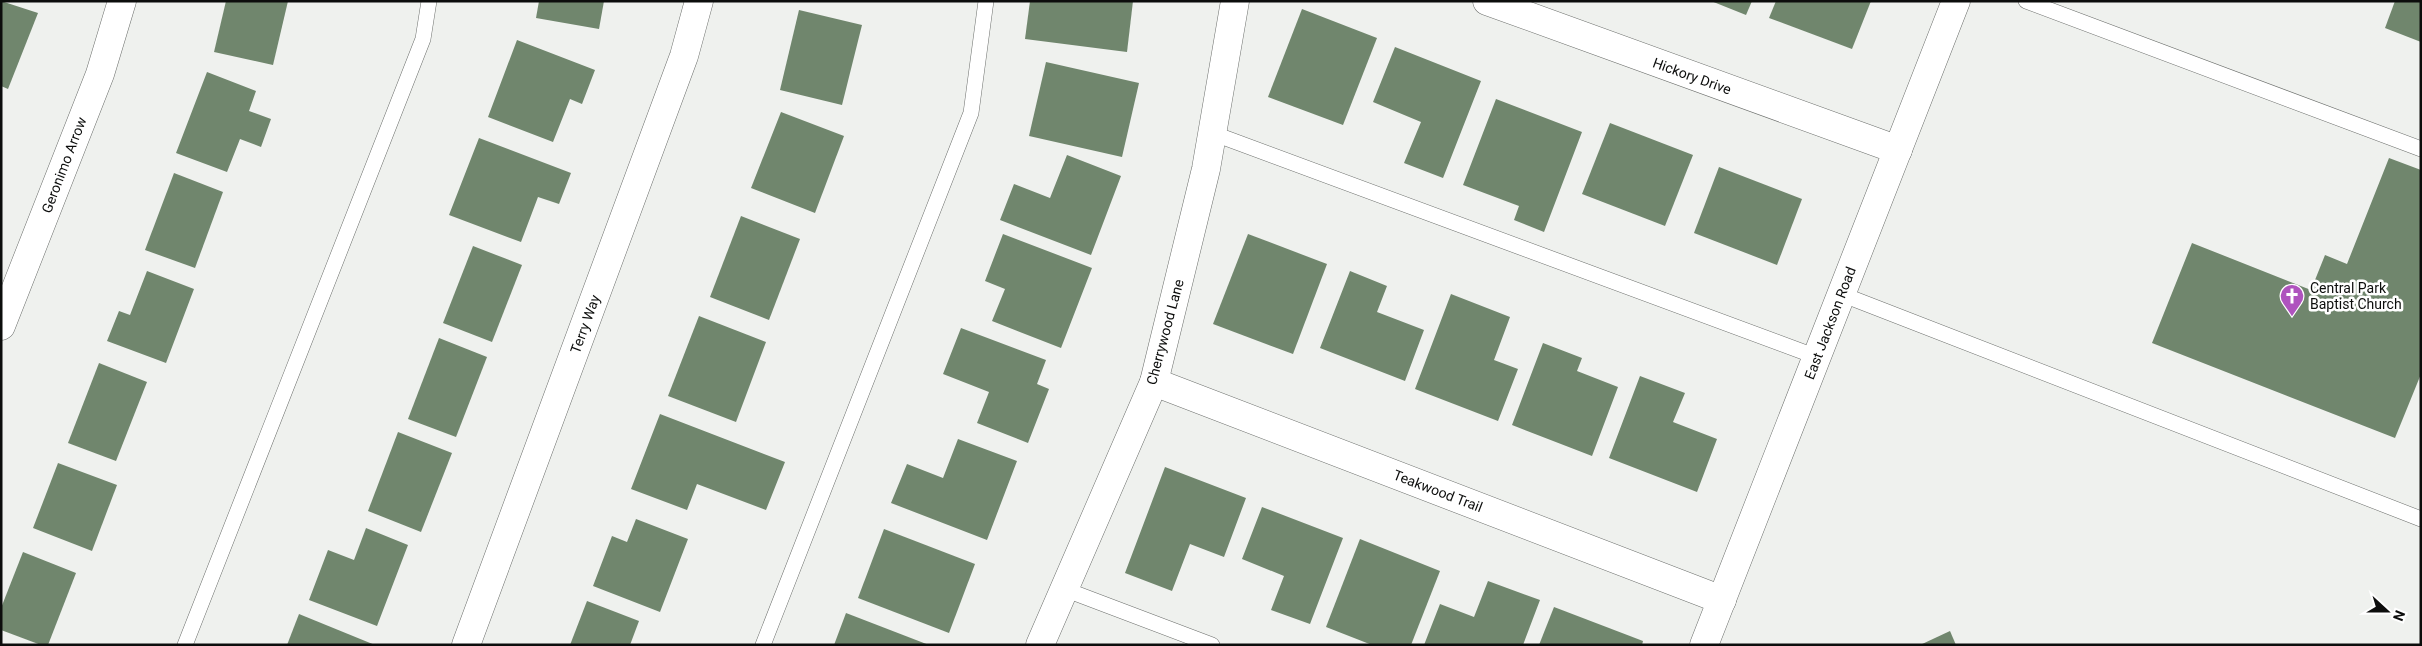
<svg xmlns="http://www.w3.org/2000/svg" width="2422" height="646" viewBox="0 0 2422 646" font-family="Roboto,sans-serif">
	<rect width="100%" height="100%" fill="#eff1ee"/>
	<!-- building -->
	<g fill="#70866d">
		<polygon points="1,1 38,13 8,89 1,86"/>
		<polygon points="226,1 288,1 273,65 214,52"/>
		<polygon points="539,1 604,1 599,29 536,18"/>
		<polygon points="1030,1 1133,1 1127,52 1025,39"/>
		<polygon points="1711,1 1752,1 1746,15"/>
		<polygon points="1776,1 1871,1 1852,49 1769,18"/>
		<polygon points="2395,1 2421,1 2421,42 2385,28"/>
		<polygon points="1302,9 1377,38 1343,125 1268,97"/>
		<polygon points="799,10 862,25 842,105 780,90"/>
		<polygon points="517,40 595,70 582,104 570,99 553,142 488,117"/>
		<polygon points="1395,47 1481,81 1443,178 1404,163 1421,122 1373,102"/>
		<polygon points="1046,62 1139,83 1122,157 1029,136"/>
		<polygon points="207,72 256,91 249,111 271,119 261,147 240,139 227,172 176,153"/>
		<polygon points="1496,99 1582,132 1544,232 1514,220 1519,206 1463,185"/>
		<polygon points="781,112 844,136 815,213 751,188"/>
		<polygon points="1610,123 1693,155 1665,226 1582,194"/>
		<polygon points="479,138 571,173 559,204 538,197 521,242 449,215"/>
		<polygon points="1067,155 1121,176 1091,255 1000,220 1014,184 1050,198"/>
		<polygon points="2389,158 2421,170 2421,374 2395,438 2152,343 2192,243 2311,290 2325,255 2347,264"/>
		<polygon points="1719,167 1802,199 1777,265 1694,233"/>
		<polygon points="174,173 223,192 195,268 145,250"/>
		<polygon points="741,216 800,239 769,320 710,297"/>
		<polygon points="1003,234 1092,268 1061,348 992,321 1005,289 985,281"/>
		<polygon points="1248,234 1327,264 1293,354 1213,324"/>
		<polygon points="473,246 522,265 492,342 443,323"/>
		<polygon points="147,271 194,289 166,363 107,341 119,311 130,315"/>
		<polygon points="1350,271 1387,286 1377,312 1424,330 1405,381 1320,348"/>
		<polygon points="1451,294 1510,317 1494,360 1518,369 1498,421 1415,389"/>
		<polygon points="699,316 766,342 736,422 668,396"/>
		<polygon points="961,328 1046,360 1037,384 1049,389 1028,443 977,423 989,392 943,374"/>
		<polygon points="439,338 487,357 456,437 408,419"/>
		<polygon points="1543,343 1582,358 1577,371 1618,387 1592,456 1512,425"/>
		<polygon points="99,363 147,382 116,461 68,443"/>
		<polygon points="1640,376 1685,393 1673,422 1717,439 1697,492 1609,458"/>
		<polygon points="660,414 785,462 766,510 697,484 687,510 631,489"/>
		<polygon points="398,432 452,453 421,532 368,511"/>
		<polygon points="958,439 1017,461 987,540 891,503 907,464 943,478"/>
		<polygon points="58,463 117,485 92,551 33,528"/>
		<polygon points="1165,467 1246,498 1224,557 1190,544 1172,591 1125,573"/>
		<polygon points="1262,507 1343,538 1310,624 1271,610 1284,576 1242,559"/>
		<polygon points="636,519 688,539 660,612 593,586 612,536 627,542"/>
		<polygon points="366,528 408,545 377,626 309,600 328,550 354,560"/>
		<polygon points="884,529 975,564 949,633 858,598"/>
		<polygon points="1360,539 1440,571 1411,645 1372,645 1326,627"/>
		<polygon points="23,552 76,573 48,645 41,645 1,630 1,608"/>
		<polygon points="1488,581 1540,600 1523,645 1424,645 1440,604 1474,617"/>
		<polygon points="587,601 639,621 630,645 570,645"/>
		<polygon points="1554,607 1643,641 1642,645 1539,645"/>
		<polygon points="846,613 929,645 834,645"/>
		<polygon points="299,614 375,645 287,645"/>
		<polygon points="1950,631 1956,645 1920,645"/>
	</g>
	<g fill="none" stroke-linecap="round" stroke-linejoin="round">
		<!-- service casing -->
		<g stroke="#6c6f6c" stroke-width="16">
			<g id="service">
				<polyline points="2026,1 2421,149"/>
				<polyline points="1212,133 1817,357"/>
				<polyline points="1841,294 2421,519"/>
				<polyline points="1064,589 1212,645"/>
				<polyline points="185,645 423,39 429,1"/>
				<polyline points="763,645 971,113 986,1"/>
			</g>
		</g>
		<!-- minor casing -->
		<g stroke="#6c6f6c" stroke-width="29">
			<g id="minor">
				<polyline points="1487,1 1898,150"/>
				<polyline points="1,326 100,74 122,1"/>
				<polyline points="1154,382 1722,600"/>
				<polyline points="466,645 684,56 699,1"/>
				<polyline points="1040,645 1154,382 1206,169 1235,1"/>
			</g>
		</g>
		<!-- tertiary casing -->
		<g stroke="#6c6f6c" stroke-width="29">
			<polyline id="tertiary" points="1704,645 1956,1"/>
		</g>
		<!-- service -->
		<use href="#service" stroke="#fff" stroke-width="15"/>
		<!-- minor -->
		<use href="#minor" stroke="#fff" stroke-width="28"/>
		<!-- tertiary -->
		<use href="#tertiary" stroke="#fff" stroke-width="28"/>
	</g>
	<!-- icons -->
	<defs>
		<g id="church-pin" transform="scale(1.25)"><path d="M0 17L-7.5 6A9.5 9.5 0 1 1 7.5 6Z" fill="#af53be" stroke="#fff"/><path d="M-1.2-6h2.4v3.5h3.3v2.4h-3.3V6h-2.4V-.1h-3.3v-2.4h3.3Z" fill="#fff"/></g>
	</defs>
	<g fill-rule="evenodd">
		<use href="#church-pin" x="2292" y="296"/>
	</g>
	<g text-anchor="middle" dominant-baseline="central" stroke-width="5" stroke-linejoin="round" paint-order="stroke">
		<!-- street labels -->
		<g font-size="14" fill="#0c0d0c" stroke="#fff">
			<text transform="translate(1692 76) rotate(20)">Hickory Drive</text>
			<text transform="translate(64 165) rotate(-69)">Geronimo Arrow</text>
			<text transform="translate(1830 323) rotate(-69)">East Jackson Road</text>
			<text transform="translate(585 324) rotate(-70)">Terry Way</text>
			<text transform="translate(1165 332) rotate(-75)">Cherrywood Lane</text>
			<text transform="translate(1438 491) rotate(21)">Teakwood Trail</text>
		</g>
		<!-- poi labels -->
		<g font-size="14" fill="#0c0d0c" stroke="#fff" text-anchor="start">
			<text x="2310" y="288">Central Park<tspan x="2310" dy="16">Baptist Church</tspan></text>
		</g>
	</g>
	<!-- border -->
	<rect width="2422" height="646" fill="none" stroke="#0c0d0c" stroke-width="5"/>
	<!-- north arrow -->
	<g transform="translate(2387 611) rotate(111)" stroke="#ffffff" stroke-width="4" paint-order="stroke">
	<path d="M0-4L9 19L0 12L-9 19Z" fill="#0c0d0c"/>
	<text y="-8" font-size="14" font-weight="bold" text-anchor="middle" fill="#0c0d0c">N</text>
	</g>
</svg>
